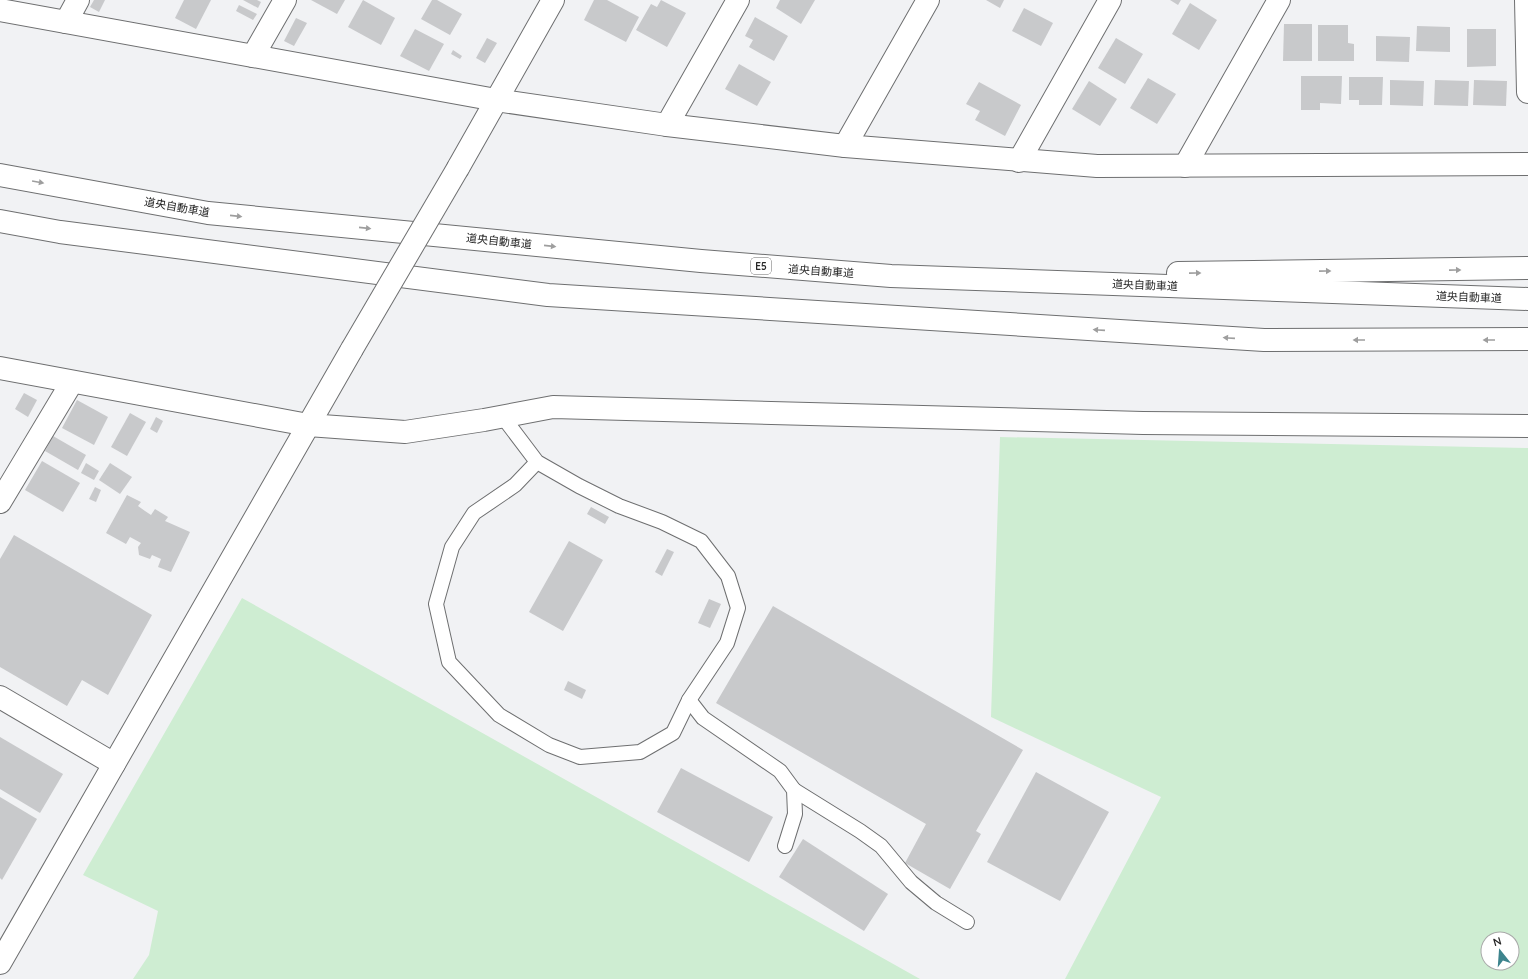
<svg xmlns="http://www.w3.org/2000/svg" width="1528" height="979" viewBox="0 0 1528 979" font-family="Quicksand,'Noto Sans JP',sans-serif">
	<rect width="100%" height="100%" fill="#f1f2f4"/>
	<!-- green -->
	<g fill="#ceedd2" fill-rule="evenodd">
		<path d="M1000,437L1528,448V979H1065L1161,797L991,717ZM1488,939H1512V963H1488Z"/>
		<polygon points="242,598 920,979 133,979 149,955 158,911 83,875"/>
	</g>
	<!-- building -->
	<g fill="#c8c9cb">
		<polygon points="94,0 105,0 99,12 90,7"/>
		<polygon points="184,0 211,0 196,29 175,18"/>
		<polygon points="243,0 257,0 261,2 258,8"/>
		<polygon points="311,0 345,0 337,14"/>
		<polygon points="363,0 395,18 381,45 348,27"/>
		<polygon points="432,0 437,0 462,14 450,35 421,19"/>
		<polygon points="594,0 607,0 639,17 626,42 584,20"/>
		<polygon points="661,0 686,13 667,47 636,30 651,4 657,7"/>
		<polygon points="780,0 815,0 801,24 776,8"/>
		<polygon points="986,0 1004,0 1000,8"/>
		<polygon points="1170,0 1181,0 1178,5"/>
		<polygon points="1190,3 1217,20 1199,50 1172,34"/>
		<polygon points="239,5 257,14 253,20 236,11"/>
		<polygon points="1024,8 1053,23 1041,46 1012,31"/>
		<polygon points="755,17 788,36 774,61 749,47 753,40 745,36"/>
		<polygon points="296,18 307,23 294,46 284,41"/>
		<polygon points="1284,24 1312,24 1312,61 1283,61"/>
		<polygon points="1318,25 1348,25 1348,43 1354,44 1354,61 1318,61"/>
		<polygon points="1417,26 1450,27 1450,52 1416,51"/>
		<polygon points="415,29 444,44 429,71 400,56"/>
		<polygon points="1467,29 1496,29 1496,66 1467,67"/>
		<polygon points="1376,36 1410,37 1409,62 1376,61"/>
		<polygon points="487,38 497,43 485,63 476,58"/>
		<polygon points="1116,38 1143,54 1125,84 1098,68"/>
		<polygon points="453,50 462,56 460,59 451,54"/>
		<polygon points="739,64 771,82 757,106 725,89"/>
		<polygon points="1301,76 1342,76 1341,104 1320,103 1320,110 1301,110"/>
		<polygon points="1349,77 1383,77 1382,105 1359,105 1359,100 1349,100"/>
		<polygon points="1148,78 1176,94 1157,124 1130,108"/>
		<polygon points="1390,80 1424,81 1423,106 1390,105"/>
		<polygon points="1435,80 1469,81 1468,106 1434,105"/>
		<polygon points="1474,80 1507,81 1506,106 1473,105"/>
		<polygon points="1089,81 1117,99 1100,126 1072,109"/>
		<polygon points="979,82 1021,105 1005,136 975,120 980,111 966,104"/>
		<polygon points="24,393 37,400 28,417 15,409"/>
		<polygon points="77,400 108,417 94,445 62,428"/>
		<polygon points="130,413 146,422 127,456 111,447"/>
		<polygon points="156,417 163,421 157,433 150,429"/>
		<polygon points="53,436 86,455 78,470 45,451"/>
		<polygon points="42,461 80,483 63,512 25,490"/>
		<polygon points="86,463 99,471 94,480 81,473"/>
		<polygon points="110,463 132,477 120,494 99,480"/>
		<polygon points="95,487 101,490 96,502 89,499"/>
		<polygon points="127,495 141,502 138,506 145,511 151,515 155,509 168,517 165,521 190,532 171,572 158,567 161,559 152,555 150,559 139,555 138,547 141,543 130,537 126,544 106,533"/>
		<polygon points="591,507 609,517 605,524 587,514"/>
		<polygon points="14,535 152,615 108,695 82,680 67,706 0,667 0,559"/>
		<polygon points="569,541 603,560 563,631 529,612"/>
		<polygon points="667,549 674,552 662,576 655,572"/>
		<polygon points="709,599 721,604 710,628 698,623"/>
		<polygon points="773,606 1023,750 976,831 981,834 950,889 905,863 926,824 716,703"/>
		<polygon points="568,681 586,690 582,699 564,690"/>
		<polygon points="0,737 63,774 40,813 0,789"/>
		<polygon points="681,768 773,817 749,862 657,812"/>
		<polygon points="1036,772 1109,812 1060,901 987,862"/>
		<polygon points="0,797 37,819 2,880 0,878"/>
		<polygon points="803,839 888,894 864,931 779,877"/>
	</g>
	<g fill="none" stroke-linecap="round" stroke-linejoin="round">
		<!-- lane casing -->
		<g stroke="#6e6f70" stroke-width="16">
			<g id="lane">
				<polyline points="503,417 537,462 579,486 619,506 662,522 701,541 728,576 738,608 727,643 689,700 673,733 640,752 580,757 549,745 499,715 449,662 436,604 452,547 474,513 515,485 537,462"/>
				<polyline points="689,700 703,718 780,771 794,790 795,814 785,846"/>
				<polyline points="794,790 860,831 881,846 911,882 936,903 967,922"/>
			</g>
		</g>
		<!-- street casing -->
		<g stroke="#6e6f70" stroke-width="24">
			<g id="street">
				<polyline points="1526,0 1528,92"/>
				<polyline points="0,10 496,100 667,125 845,146 1097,166 1528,164"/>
				<polyline points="66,22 78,0"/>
				<polyline points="253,56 285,0"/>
				<polyline points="667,125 738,0"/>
				<polyline points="845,146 928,0"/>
				<polyline points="1019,161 1110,0"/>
				<polyline points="1185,166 1279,0"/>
				<polyline points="458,168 553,0"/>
				<polyline points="0,368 308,425 405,432 484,420 553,407 1143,423 1528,426"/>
				<polyline points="0,502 72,382"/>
				<polyline points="0,697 114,764"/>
				<polyline points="0,963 352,349"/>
			</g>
		</g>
		<!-- highway casing -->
		<g stroke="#6e6f70" stroke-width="24">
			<g id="highway">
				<polyline points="0,175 208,213 701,261 891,276 1528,299"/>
				<polyline points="0,221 60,232 548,295 1264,340 1528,339"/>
				<polyline points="1178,273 1528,268"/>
			</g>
		</g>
		<!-- lane -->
		<use href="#lane" stroke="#fff" stroke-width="14"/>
		<!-- street -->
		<use href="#street" stroke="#fff" stroke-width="22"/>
		<!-- highway -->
		<use href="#highway" stroke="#fff" stroke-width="22"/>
		<!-- street-bridge casing -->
		<g stroke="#6e6f70" stroke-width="24" stroke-linecap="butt">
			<polyline id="street-bridge" points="352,349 458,168"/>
		</g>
		<!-- street-bridge -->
		<use href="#street-bridge" stroke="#fff" stroke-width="22"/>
	</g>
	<!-- one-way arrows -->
	<defs><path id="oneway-solid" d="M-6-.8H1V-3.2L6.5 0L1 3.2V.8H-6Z"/></defs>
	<g fill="#9e9e9e">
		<use href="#oneway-solid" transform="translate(38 182) rotate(10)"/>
		<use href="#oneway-solid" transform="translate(236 216) rotate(6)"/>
		<use href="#oneway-solid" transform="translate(365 228) rotate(6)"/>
		<use href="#oneway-solid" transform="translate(550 246) rotate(6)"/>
		<use href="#oneway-solid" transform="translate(1455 270) rotate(-1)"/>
		<use href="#oneway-solid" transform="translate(1325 271) rotate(-1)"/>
		<use href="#oneway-solid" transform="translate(1195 273) rotate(-1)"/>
		<use href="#oneway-solid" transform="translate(1099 330) rotate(-176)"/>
		<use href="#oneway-solid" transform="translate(1229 338) rotate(-176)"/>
		<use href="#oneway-solid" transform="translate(1359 340) rotate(180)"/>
		<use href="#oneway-solid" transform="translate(1489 340) rotate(180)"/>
	</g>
	<g text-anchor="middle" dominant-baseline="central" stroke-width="3" stroke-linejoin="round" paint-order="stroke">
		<!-- shield labels -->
		<rect fill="#fff" stroke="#686868" stroke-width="1" x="751" y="258" width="20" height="16" rx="3"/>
		<g font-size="10" font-weight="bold" fill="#272727">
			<text x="761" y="266">E5</text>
		</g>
		<!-- street labels -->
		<g font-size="11" fill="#272727" stroke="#fff">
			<text transform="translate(177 207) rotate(10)">道央自動車道</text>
			<text transform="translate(499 241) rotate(6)">道央自動車道</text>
			<text transform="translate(821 271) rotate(4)">道央自動車道</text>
			<text transform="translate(1145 285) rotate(2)">道央自動車道</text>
			<text transform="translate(1469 297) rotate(2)">道央自動車道</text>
		</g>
	</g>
	<!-- north arrow -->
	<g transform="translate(1500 951) rotate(343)"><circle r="19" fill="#ffffff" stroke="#a9a9a9"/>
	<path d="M0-3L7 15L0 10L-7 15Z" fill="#3d848d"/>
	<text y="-6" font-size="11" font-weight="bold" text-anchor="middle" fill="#272727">N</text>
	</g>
</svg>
